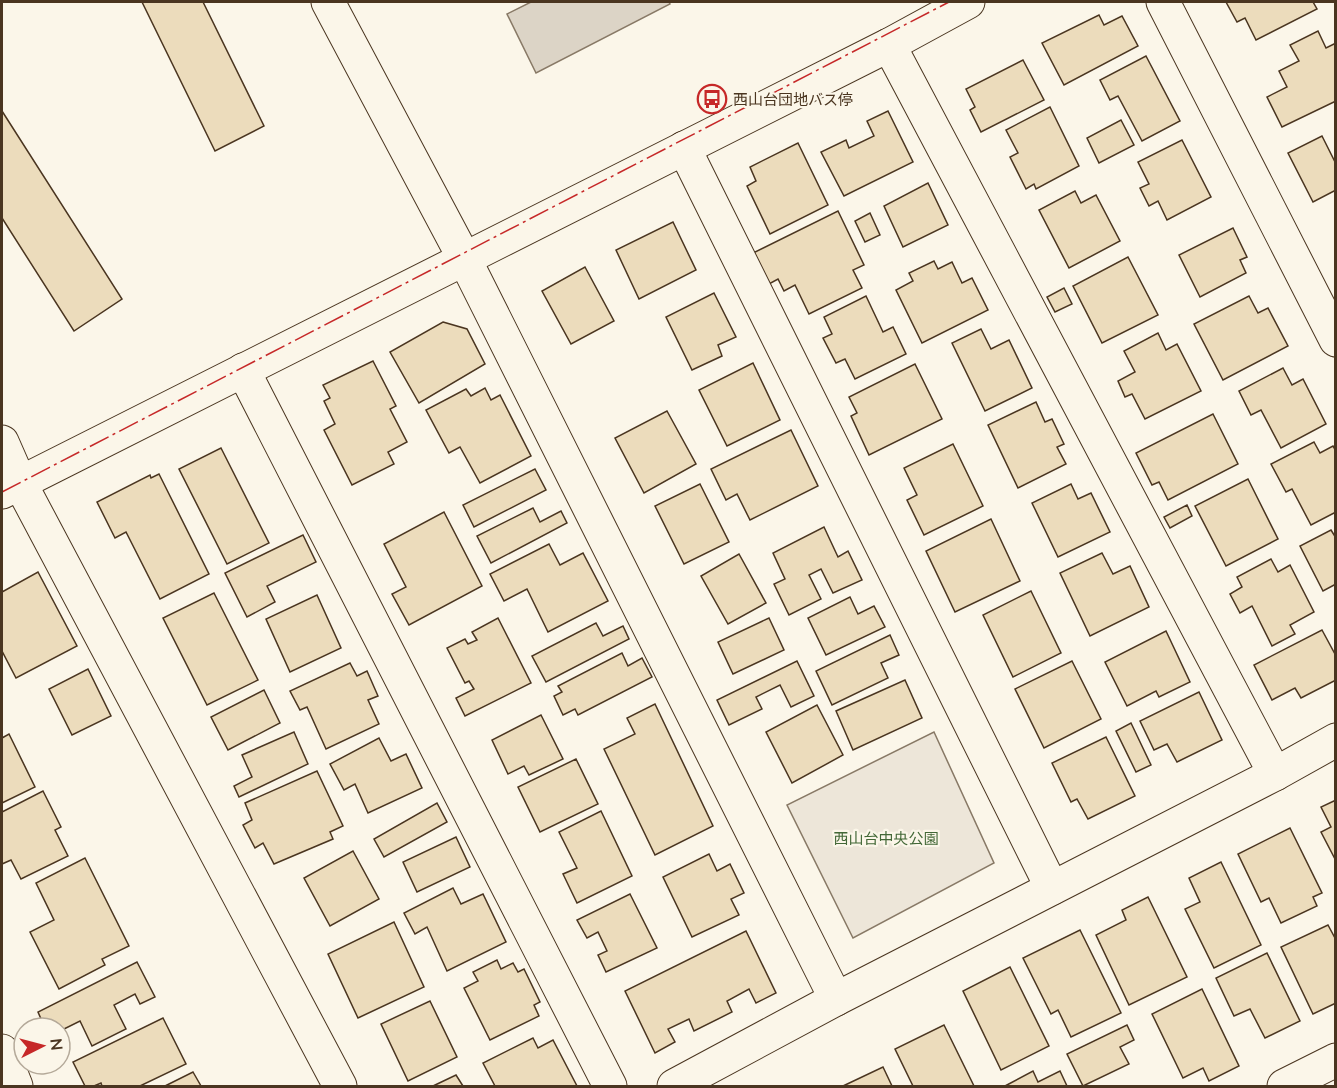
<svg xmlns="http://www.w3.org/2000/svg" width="1337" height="1088" viewBox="0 0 1337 1088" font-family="Mulish,'Noto Sans JP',sans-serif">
	<rect width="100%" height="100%" fill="#fbf6e9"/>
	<!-- green -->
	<polygon fill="#ede6d9" stroke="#887966" stroke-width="1.5" points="934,732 994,863 853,938 787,805"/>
	<!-- water -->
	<polygon fill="#dcd4c6" stroke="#887966" stroke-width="1.5" points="531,2 669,2 670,4 536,73 507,14"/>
	<!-- building -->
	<g fill="#ecdcbc" stroke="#4a3520" stroke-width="1.5">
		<polygon points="142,2 203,2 264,126 215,151"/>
		<polygon points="1226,2 1313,2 1317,9 1256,40 1245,18 1237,22"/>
		<polygon points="1099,15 1104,25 1122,16 1138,46 1064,85 1042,43"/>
		<polygon points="1318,31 1326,48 1336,43 1336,101 1282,127 1267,97 1287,87 1279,71 1299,61 1290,45"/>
		<polygon points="1146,56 1180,121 1142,141 1118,96 1110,100 1100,80"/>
		<polygon points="1023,60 1044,100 981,132 970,110 975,107 966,89"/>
		<polygon points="1050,107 1079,166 1036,189 1034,184 1026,189 1010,157 1018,153 1006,130"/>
		<polygon points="2,111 122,299 74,331 2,218"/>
		<polygon points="888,111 913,162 844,196 821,152 846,140 849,148 874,136 867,121"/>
		<polygon points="1121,120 1134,145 1099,163 1087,138"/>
		<polygon points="1322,136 1336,164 1336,190 1313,202 1288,153"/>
		<polygon points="1182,140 1211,197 1167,220 1158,201 1149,206 1140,188 1149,184 1138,162"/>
		<polygon points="798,143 828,205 770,234 747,186 756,181 750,167"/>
		<polygon points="928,183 948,225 903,247 884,206"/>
		<polygon points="1075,191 1081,203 1096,195 1120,241 1069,268 1039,210"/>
		<polygon points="838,211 864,265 853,270 862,288 809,314 795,285 784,291 778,279 769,284 753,253"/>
		<polygon points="870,213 880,235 865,242 855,221"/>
		<polygon points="673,222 696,270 639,299 616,250"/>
		<polygon points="1233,228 1247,257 1240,260 1246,273 1200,297 1179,255"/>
		<polygon points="1128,257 1158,315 1102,343 1073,286"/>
		<polygon points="934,261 938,269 952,262 962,283 972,278 988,310 922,343 896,290 913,281 909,273"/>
		<polygon points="585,267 614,321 571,344 542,291"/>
		<polygon points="1064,288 1072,304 1055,312 1047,297"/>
		<polygon points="714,293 736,337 718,345 722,356 692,370 666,317"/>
		<polygon points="866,296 883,332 893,327 906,354 855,379 845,359 836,363 823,338 832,334 824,317"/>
		<polygon points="1249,296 1258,313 1268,308 1288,346 1223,380 1194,324"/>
		<polygon points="443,322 467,329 485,364 419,403 390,352"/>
		<polygon points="981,329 991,349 1009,340 1032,388 985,411 952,343"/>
		<polygon points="1158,333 1166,350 1177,344 1201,391 1145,419 1132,394 1125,397 1118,381 1135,372 1124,351"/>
		<polygon points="373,361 396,406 390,409 407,442 388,452 394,464 352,485 324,430 335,424 324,401 330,398 323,385"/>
		<polygon points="753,363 780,420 727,446 699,390"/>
		<polygon points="915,364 942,419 869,455 851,416 857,413 849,397"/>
		<polygon points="1283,368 1292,385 1303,379 1326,424 1281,448 1261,410 1251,415 1239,391"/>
		<polygon points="485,388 491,400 500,395 531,456 480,483 460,447 449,453 426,410 466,389 471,396"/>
		<polygon points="1036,402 1045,422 1052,419 1064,444 1057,447 1066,464 1018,488 988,425"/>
		<polygon points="667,411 696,464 644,493 615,438"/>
		<polygon points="1213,414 1238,464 1168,500 1159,482 1152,485 1136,453"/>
		<polygon points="791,430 818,486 750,520 737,494 726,500 711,469"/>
		<polygon points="1314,442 1320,453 1333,446 1336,451 1336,512 1311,525 1292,489 1286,492 1271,464"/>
		<polygon points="953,444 983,506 924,535 907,500 917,495 904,468"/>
		<polygon points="221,448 269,543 227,564 179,469"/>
		<polygon points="535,469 546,490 474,527 463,505"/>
		<polygon points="159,474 209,574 160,599 126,532 115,538 97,502 150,475 151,478"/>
		<polygon points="1248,479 1278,539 1226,566 1195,506"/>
		<polygon points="700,484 729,542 684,564 655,506"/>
		<polygon points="1071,484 1078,499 1091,493 1110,532 1058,557 1032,503"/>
		<polygon points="1187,505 1192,516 1170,528 1164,517"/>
		<polygon points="533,508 540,522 561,511 567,523 491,563 477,536"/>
		<polygon points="444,512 482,586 409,625 392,594 406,587 384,544"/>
		<polygon points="991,519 1020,581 955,612 926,551"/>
		<polygon points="824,527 838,557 848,551 862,580 833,593 821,569 809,575 821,599 789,615 774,584 785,579 773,553"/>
		<polygon points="1331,530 1336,538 1336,584 1323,591 1300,546"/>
		<polygon points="303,535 316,562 267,586 275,602 247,617 225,573"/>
		<polygon points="549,544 560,565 583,553 608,601 548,632 527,589 504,601 490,574"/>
		<polygon points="1102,553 1113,574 1130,566 1149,607 1090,636 1060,573"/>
		<polygon points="739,554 766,603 728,624 701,576"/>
		<polygon points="1271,559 1278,572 1290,565 1314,612 1290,625 1295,634 1272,646 1252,606 1240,613 1230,594 1242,587 1237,577"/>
		<polygon points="38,572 77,646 16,678 2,651 2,592"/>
		<polygon points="1031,591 1061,653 1013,677 983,615"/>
		<polygon points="214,593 258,680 207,705 163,618"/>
		<polygon points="317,595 341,648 290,672 266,619"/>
		<polygon points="850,597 858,614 874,606 885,627 826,655 808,618"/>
		<polygon points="498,618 531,683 465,716 456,698 474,689 469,681 465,683 447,648 465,639 468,644 477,640 472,632"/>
		<polygon points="769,618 784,650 733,674 718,642"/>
		<polygon points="596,623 603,636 623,626 629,639 546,682 532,656"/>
		<polygon points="1322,630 1336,656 1336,680 1301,698 1295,688 1272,700 1254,665"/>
		<polygon points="1166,631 1190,682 1159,697 1156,691 1127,706 1105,662"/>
		<polygon points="890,635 899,655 881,663 888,678 832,705 816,671"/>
		<polygon points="622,653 628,666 642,658 652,677 578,715 575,709 563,715 554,696 562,692 558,686"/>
		<polygon points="797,661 814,696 791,707 780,685 756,697 762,709 729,725 717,700"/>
		<polygon points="1072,661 1101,719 1044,748 1015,689"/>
		<polygon points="350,663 357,676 367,671 378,696 368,700 379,724 326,749 307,707 300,710 290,691"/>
		<polygon points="88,669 111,716 72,735 49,689"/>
		<polygon points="905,680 922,718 853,750 836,711"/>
		<polygon points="264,690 280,723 228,750 211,717"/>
		<polygon points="1199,692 1222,740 1177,762 1167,744 1154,750 1140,721"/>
		<polygon points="655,704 713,826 655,855 604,749 635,734 627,718"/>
		<polygon points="817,705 843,755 792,783 766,732"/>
		<polygon points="541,715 563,759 529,775 524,766 508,774 492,740"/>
		<polygon points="1131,723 1151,765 1136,772 1116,731"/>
		<polygon points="294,732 308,764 239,797 234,786 252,777 242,755"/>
		<polygon points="9,734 35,787 2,803 2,738"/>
		<polygon points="1106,737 1135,796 1088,819 1077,799 1071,802 1052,763"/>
		<polygon points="379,738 391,761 406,754 422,788 368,813 355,784 344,790 330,764"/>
		<polygon points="576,759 598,804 540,832 518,787"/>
		<polygon points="317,771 343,826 330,832 333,839 274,864 263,843 255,848 243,825 252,820 245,803"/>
		<polygon points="43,791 61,827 55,830 68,856 21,879 11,860 2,864 2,812"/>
		<polygon points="1336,800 1336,861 1321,832 1331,827 1321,807"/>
		<polygon points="437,803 447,822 384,857 374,839"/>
		<polygon points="601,811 632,876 577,903 563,874 577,868 559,832"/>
		<polygon points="1290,828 1322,893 1313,897 1317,906 1281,923 1269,898 1261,902 1238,854"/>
		<polygon points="456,837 470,867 417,892 403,862"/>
		<polygon points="353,851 379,899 330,926 304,878"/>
		<polygon points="709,854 717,871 730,864 744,893 731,899 739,915 692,937 663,877"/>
		<polygon points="85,858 129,946 102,959 105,965 59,989 30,932 54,920 36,883"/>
		<polygon points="1221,862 1261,945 1214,968 1185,909 1200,902 1189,878"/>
		<polygon points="453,888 461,904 483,894 506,942 447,971 427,927 415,934 404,913"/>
		<polygon points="630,894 657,948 606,972 598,955 607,951 598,932 587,938 577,920"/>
		<polygon points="1148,897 1187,977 1129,1005 1096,935 1126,920 1122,910"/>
		<polygon points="394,922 424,987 358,1018 328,954"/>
		<polygon points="1328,925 1336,940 1336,1003 1313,1014 1281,947"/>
		<polygon points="1080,930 1121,1013 1071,1037 1058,1010 1051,1014 1023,958"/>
		<polygon points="746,931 776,993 756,1003 749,989 727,1001 732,1012 694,1031 689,1019 668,1029 675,1042 655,1053 625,991"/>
		<polygon points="1267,953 1300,1021 1265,1038 1250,1009 1234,1016 1216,978"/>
		<polygon points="497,960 501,969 513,963 518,972 524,969 540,1002 534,1005 539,1016 490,1040 464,988 478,981 473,972"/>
		<polygon points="137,962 155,997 140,1004 135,994 114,1005 126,1029 92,1046 80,1021 60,1031 60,1028 45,1028 38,1012"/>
		<polygon points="1010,967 1049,1046 1001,1070 963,991"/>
		<polygon points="1202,989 1239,1066 1209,1081 1203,1068 1183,1078 1152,1014"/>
		<polygon points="430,1001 457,1057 408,1081 381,1024"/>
		<polygon points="163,1018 186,1064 140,1086 102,1086 101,1083 94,1086 85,1086 73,1062"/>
		<polygon points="944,1025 974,1086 913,1086 895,1049"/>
		<polygon points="1127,1025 1134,1040 1120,1047 1129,1064 1083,1086 1067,1054"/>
		<polygon points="533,1038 538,1048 553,1040 577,1086 495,1086 483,1063"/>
		<polygon points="883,1067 892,1086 843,1086"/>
		<polygon points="1033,1071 1038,1082 1060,1071 1067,1086 1005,1086"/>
		<polygon points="193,1072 201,1086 165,1086"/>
		<polygon points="456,1075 463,1086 433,1086"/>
	</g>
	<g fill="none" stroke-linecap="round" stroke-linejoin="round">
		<!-- minor casing -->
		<g stroke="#4a3520" stroke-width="35">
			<g id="minor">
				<polyline points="328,2 464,258 836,999"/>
				<polyline points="1163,2 1336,340"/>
				<polyline points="889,45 1275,774"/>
				<polyline points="684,148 1052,888"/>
				<polyline points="243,370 610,1086"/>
				<polyline points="2,442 20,483 340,1086"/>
				<polyline points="2,492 889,45 968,2"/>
				<polyline points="2,1051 16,1086"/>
				<polyline points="674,1086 836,999 1275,774 1336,740"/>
				<polyline points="1284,1086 1336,1060"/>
			</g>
		</g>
		<!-- minor -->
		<use href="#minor" stroke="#fbf6e9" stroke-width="33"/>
		<!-- power -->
		<polyline stroke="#c62828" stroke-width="1.5" stroke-dasharray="21 4.5 3 4.5" stroke-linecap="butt" points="2,492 949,2"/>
	</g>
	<!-- icons -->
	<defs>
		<g id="bus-ring" transform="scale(1.5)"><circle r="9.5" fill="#fbf6e9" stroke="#c62828" stroke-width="1.5"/><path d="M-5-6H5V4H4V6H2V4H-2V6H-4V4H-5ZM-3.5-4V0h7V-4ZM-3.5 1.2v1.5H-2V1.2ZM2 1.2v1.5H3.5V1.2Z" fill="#c62828"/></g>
	</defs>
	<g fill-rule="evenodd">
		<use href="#bus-ring" x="712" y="99"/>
	</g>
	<g text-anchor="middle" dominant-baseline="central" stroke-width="4.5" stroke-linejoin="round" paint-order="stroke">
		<!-- poi labels -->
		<g font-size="15" fill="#4a3520" stroke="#fbf6e9" text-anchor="start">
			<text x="733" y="99">西山台団地バス停</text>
		</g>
		<!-- park labels -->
		<g font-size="15" fill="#436837" stroke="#fbf6e9">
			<text x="886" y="838">西山台中央公園</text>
		</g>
	</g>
	<!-- border -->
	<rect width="1337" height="1088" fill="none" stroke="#4a3520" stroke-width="6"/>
	<!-- north arrow -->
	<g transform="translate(42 1046) rotate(84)"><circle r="28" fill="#fbf6e9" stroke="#b4a999" stroke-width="1.5"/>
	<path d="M0-4.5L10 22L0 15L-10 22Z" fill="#c62828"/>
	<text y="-9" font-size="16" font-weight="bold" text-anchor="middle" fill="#4a3520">N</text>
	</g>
</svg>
